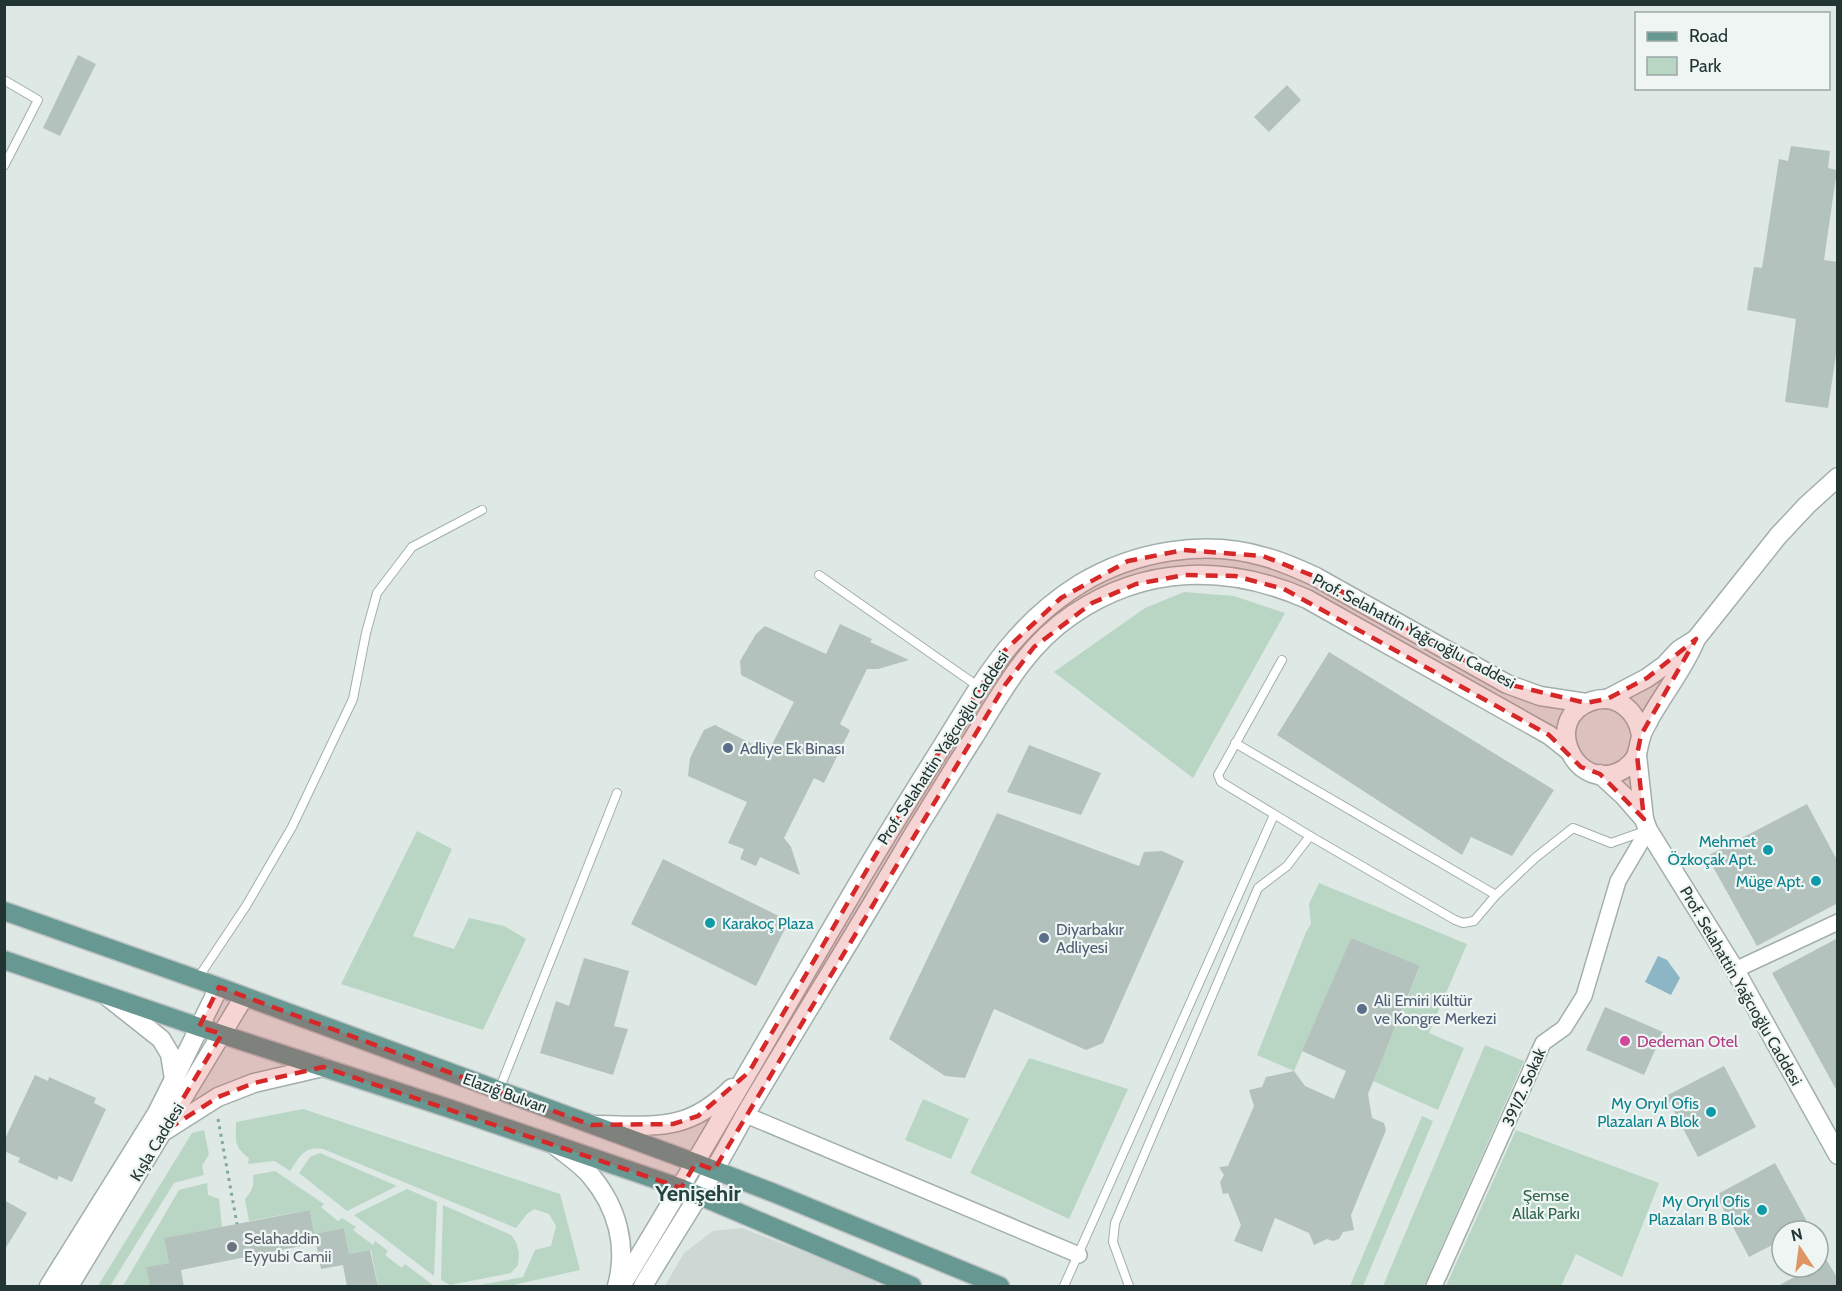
<svg xmlns="http://www.w3.org/2000/svg" width="1842" height="1291" viewBox="0 0 1842 1291" font-family="Cabin,sans-serif">
	<rect width="100%" height="100%" fill="#dee8e5"/>
	<!-- built -->
	<polygon fill="#cdd7d4" points="742,1228 879,1281 875,1286 665,1286 684,1253 713,1231"/>
	<!-- green -->
	<g fill="#b9d6c5">
		<polygon points="1184,592 1234,596 1285,613 1193,778 1054,672 1145,608"/>
		<polygon points="417,831 452,849 413,936 454,949 469,918 504,926 526,939 483,1030 341,984"/>
		<polygon points="1319,883 1467,944 1429,1033 1464,1048 1438,1110 1373,1081 1420,967 1351,938 1294,1071 1257,1055 1306,932 1311,924 1309,904"/>
		<polygon points="1485,1045 1524,1061 1424,1286 1383,1286"/>
		<polygon points="1029,1058 1128,1089 1069,1219 970,1173"/>
		<polygon points="923,1099 969,1119 951,1159 905,1140"/>
		<path d="M303,1109L560,1194L580,1270L509,1286H475L523,1277L535,1250L551,1246L556,1226L549,1214L534,1209L527,1214L516,1228L323,1149C303,1146 300,1157 290,1171L275,1161L248,1164L249,1158C233,1146 236,1140 236,1122Z"/>
		<polygon points="1422,1116 1433,1121 1363,1286 1350,1286"/>
		<polygon points="204,1130 209,1154 202,1166 204,1175 174,1183 110,1286 98,1286 192,1133"/>
		<polygon points="1516,1130 1659,1183 1622,1277 1576,1254 1561,1286 1446,1286"/>
		<polygon points="320,1153 397,1186 347,1211 299,1173 310,1157"/>
		<path d="M275,1171L324,1204L321,1207L338,1221L342,1218L356,1227L353,1230L373,1245L375,1241L388,1251L385,1255L402,1268L405,1264L434,1286H378L371,1250L349,1254L344,1228L314,1234L310,1210L249,1221L245,1199C253,1190 254,1186 253,1175Z"/>
		<polygon points="207,1183 208,1195 219,1199 222,1227 164,1238 169,1263 146,1267 150,1286 123,1286 179,1190"/>
		<polygon points="407,1189 437,1202 434,1276 354,1215"/>
		<polygon points="443,1205 511,1235 516,1242 519,1253 518,1265 511,1273 450,1285 441,1280"/>
	</g>
	<!-- water -->
	<polygon fill="#8cb5c6" points="1658,956 1667,960 1680,978 1671,995 1645,982"/>
	<!-- building -->
	<g fill="#b4c2be">
		<polygon points="78,55 96,64 60,136 43,128"/>
		<polygon points="1287,85 1301,100 1269,132 1254,117"/>
		<polygon points="1791,146 1830,151 1828,168 1837,170 1824,260 1838,262 1838,341 1828,408 1785,402 1796,319 1747,310 1754,267 1762,268 1779,159 1788,161"/>
		<polygon points="840,624 872,639 870,642 909,660 878,669 867,669 840,724 850,730 824,783 814,778 784,838 791,847 800,875 760,857 756,866 740,859 744,849 728,843 747,802 688,776 690,758 704,730 715,725 768,752 794,702 741,675 740,661 756,634 765,626 826,654"/>
		<polygon points="1329,652 1554,790 1512,856 1471,837 1462,855 1277,735"/>
		<polygon points="1029,745 1101,773 1081,815 1007,792"/>
		<polygon points="1807,804 1838,862 1838,903 1757,946 1707,856"/>
		<polygon points="997,813 1139,866 1144,852 1162,851 1184,861 1103,1043 1086,1050 994,1009 965,1078 945,1076 889,1039"/>
		<polygon points="663,859 789,921 756,986 631,924"/>
		<polygon points="1351,938 1420,966 1368,1094 1372,1118 1384,1123 1386,1130 1351,1215 1354,1230 1343,1232 1339,1239 1333,1241 1327,1239 1314,1245 1309,1233 1275,1218 1262,1252 1234,1241 1241,1225 1228,1193 1223,1194 1220,1182 1224,1175 1219,1167 1228,1166 1254,1106 1249,1090 1262,1087 1266,1077 1294,1071 1305,1086 1334,1099 1346,1071 1302,1051"/>
		<polygon points="1838,938 1838,1093 1772,973"/>
		<polygon points="584,958 629,971 614,1026 628,1029 613,1075 540,1053 556,1001 569,1006"/>
		<polygon points="1605,1007 1663,1032 1644,1075 1586,1050"/>
		<polygon points="1724,1066 1756,1127 1698,1157 1666,1096"/>
		<polygon points="35,1075 48,1081 49,1077 96,1098 94,1103 106,1109 72,1182 59,1176 57,1180 18,1162 20,1158 4,1151 4,1141"/>
		<polygon points="1775,1163 1809,1225 1799,1231 1782,1231 1782,1240 1749,1257 1716,1195"/>
		<polygon points="4,1200 27,1213 4,1251"/>
		<polygon points="310,1210 314,1234 344,1228 349,1254 370,1250 378,1287 347,1287 343,1265 321,1269 316,1243 181,1270 184,1287 150,1287 146,1267 169,1263 164,1238"/>
		<polygon points="1826,1259 1838,1279 1838,1287 1776,1287 1812,1267 1818,1267 1818,1264"/>
	</g>
	<g fill="none" stroke-linecap="round" stroke-linejoin="round">
		<!-- service casing -->
		<g stroke="#a2afac" stroke-width="10">
			<g id="service">
				<polyline points="4,80 38,100 4,166"/>
				<polyline points="819,575 979,687"/>
				<polyline points="1282,660 1218,775 1221,782 1310,836"/>
				<polyline points="1235,743 1496,895"/>
				<polyline points="198,978 246,906 292,827 353,699 366,633 377,593 412,547 482,510"/>
				<polyline points="499,1090 617,793"/>
				<polyline points="1064,1286 1274,815"/>
				<polyline points="1129,1286 1113,1242 1115,1223 1258,888 1287,866 1310,836 1455,920 1463,923 1474,921 1496,895 1535,858 1573,828 1611,843 1645,831"/>
			</g>
		</g>
		<!-- minor casing -->
		<g stroke="#a2afac" stroke-width="18">
			<g id="minor">
				<polyline points="1735,970 1838,922"/>
				<polyline points="746,1115 1079,1255"/>
				<polyline points="1434,1286 1543,1043 1564,1028 1584,996 1618,881 1648,830"/>
			</g>
		</g>
		<!-- tertiary casing -->
		<g stroke="#a2afac" stroke-width="21">
			<g id="tertiary">
				<polyline points="1607,699 1647,678 1665,665 1679,650 1695,640"/>
				<path d="M1641,735C1637,711 1617,693 1592,701C1538,719 1578,798 1624,769C1641,757 1636,750 1642,734C1644,728 1648,723 1650,718C1665,691 1685,667 1696,639L1778,536L1807,505L1838,477"/>
				<polyline points="1637,755 1644,819 1648,830 1735,970 1838,1155"/>
				<polyline points="1600,774 1624,796 1644,819"/>
				<polyline points="174,1079 219,987"/>
				<path d="M594,1125C654,1125 686,1134 732,1088"/>
				<polyline points="166,1130 218,1097 254,1083 323,1067"/>
				<path d="M556,1146C567,1155 582,1165 591,1176C617,1207 628,1246 617,1286"/>
				<polyline points="49,1286 157,1113 174,1079 170,1054 161,1039 108,997"/>
				<polyline points="69,1286 244,997"/>
				<path d="M621,1286C704,1151 782,1012 863,875C889,831 916,788 943,745C984,679 1013,626 1080,584C1134,551 1205,539 1265,557C1283,562 1299,569 1316,577L1507,684L1540,696L1586,703"/>
				<path d="M643,1286C666,1247 691,1209 714,1170C725,1152 735,1133 745,1115C788,1042 832,971 875,899C907,844 940,790 974,737C1002,692 1026,646 1072,615C1145,565 1227,564 1307,599L1549,735L1568,750"/>
			</g>
		</g>
		<!-- primary casing -->
		<g stroke="#bdc2c2" stroke-width="21">
			<g id="primary">
				<polyline points="4,911 219,987 696,1163 774,1193 1000,1286"/>
				<polyline points="4,960 199,1027 451,1109 681,1188 912,1286"/>
			</g>
		</g>
		<!-- path -->
		<polyline stroke="#83a7a1" stroke-width="3" stroke-dasharray="3 4.5" stroke-linecap="butt" points="218,1119 237,1224"/>
		<!-- service -->
		<use href="#service" stroke="#fff" stroke-width="8"/>
		<!-- minor -->
		<use href="#minor" stroke="#fff" stroke-width="15"/>
		<!-- tertiary -->
		<use href="#tertiary" stroke="#fff" stroke-width="18"/>
		<!-- primary -->
		<use href="#primary" stroke="#689892" stroke-width="18"/>
	</g>
	<!-- marked area -->
	<path fill="#d62828" fill-opacity="0.2" stroke="#d62828" stroke-width="4.5" stroke-dasharray="12 8" stroke-linejoin="round" d="M1184,550L1263,556L1316,577L1507,684L1586,703L1607,699L1647,678L1696,639L1641,735L1637,755L1644,819L1600,774L1581,767L1549,735L1284,589L1235,576L1185,575L1136,584L1092,603L1034,647L1005,685L714,1170L696,1163L681,1188L323,1067L254,1083L218,1097L162,1133L222,1034L199,1027L219,987L591,1125L673,1124L698,1116L749,1072L896,820L1002,653L1061,598L1128,561Z"/>
	<!-- markers -->
	<g fill="#5c6f8a" stroke="#eef5f2" stroke-width="2">
		<circle cx="728" cy="748" r="6"/>
		<circle cx="1044" cy="938" r="6"/>
		<circle cx="1362" cy="1009" r="6"/>
	</g>
	<g fill="#0f9aa8" stroke="#eef5f2" stroke-width="2">
		<circle cx="1768" cy="850" r="6"/>
		<circle cx="1816" cy="881" r="6"/>
		<circle cx="710" cy="923" r="6"/>
		<circle cx="1711" cy="1112" r="6"/>
		<circle cx="1762" cy="1210" r="6"/>
	</g>
	<circle fill="#d1479c" stroke="#eef5f2" stroke-width="2" cx="1625" cy="1041" r="6"/>
	<circle fill="#6b7280" stroke="#eef5f2" stroke-width="2" cx="232" cy="1247" r="6"/>
	<g text-anchor="middle" dominant-baseline="central" stroke-width="4.5" stroke-linejoin="round" paint-order="stroke">
		<!-- street labels -->
		<g font-size="16" fill="#223533" stroke="#eef5f2">
			<text transform="translate(1414 631) rotate(28)">Prof. Selahattin Yağcıoğlu Caddesi</text>
			<text transform="translate(943 748) rotate(-57)">Prof. Selahattin Yağcıoğlu Caddesi</text>
			<text transform="translate(1741 986) rotate(60)">Prof. Selahattin Yağcıoğlu Caddesi</text>
			<text transform="translate(1524 1087) rotate(-66)">391/2. Sokak</text>
			<text transform="translate(505 1093) rotate(20)">Elazığ Bulvarı</text>
			<text transform="translate(157 1142) rotate(-59)">Kışla Caddesi</text>
		</g>
		<!-- service labels -->
		<g font-size="16" fill="#4e5e75" stroke="#eef5f2" text-anchor="start">
			<text x="740" y="748">Adliye Ek Binası</text>
			<text x="1056" y="929">Diyarbakır<tspan x="1056" dy="18">Adliyesi</tspan></text>
			<text x="1374" y="1000">Ali Emiri Kültür<tspan x="1374" dy="18">ve Kongre Merkezi</tspan></text>
		</g>
		<!-- culture labels -->
		<g font-size="16" fill="#0d838f" stroke="#eef5f2" text-anchor="end">
			<text x="1756" y="841">Mehmet<tspan x="1756" dy="18">Özkoçak Apt.</tspan></text>
			<text x="1804" y="881">Müge Apt.</text>
			<text x="722" y="923" text-anchor="start">Karakoç Plaza</text>
			<text x="1699" y="1103">My Oryıl Ofis<tspan x="1699" dy="18">Plazaları A Blok</tspan></text>
			<text x="1750" y="1201">My Oryıl Ofis<tspan x="1750" dy="18">Plazaları B Blok</tspan></text>
		</g>
		<!-- hotel labels -->
		<g font-size="16" fill="#b23c85" stroke="#eef5f2" text-anchor="start">
			<text x="1637" y="1041">Dedeman Otel</text>
		</g>
		<!-- park labels -->
		<g font-size="16" fill="#31664d" stroke="#eef5f2">
			<text x="1546" y="1195">Şemse<tspan x="1546" dy="18">Allak Parkı</tspan></text>
		</g>
		<!-- worship labels -->
		<g font-size="16" fill="#5b616d" stroke="#eef5f2" text-anchor="start">
			<text x="244" y="1238">Selahaddin<tspan x="244" dy="18">Eyyubi Camii</tspan></text>
		</g>
		<!-- district labels -->
		<g font-size="22" font-weight="bold" fill="#214440" stroke="#eef5f2">
			<text x="698" y="1193">Yenişehir</text>
		</g>
	</g>
	<!-- border -->
	<rect width="1842" height="1291" fill="none" stroke="#223533" stroke-width="12"/>
	<!-- legend -->
	<rect x="1635" y="12" width="195" height="78" fill="#eef5f2" stroke="#9ca8a6" stroke-width="1.5"/>
	<rect x="1647" y="32" width="30" height="9" fill="#689892" stroke="#9ca8a6" stroke-width="1.5"/>
	<text x="1689" y="42" font-size="18" fill="#223533">Road</text>
	<rect x="1647" y="57" width="30" height="18" fill="#b9d6c5" stroke="#9ca8a6" stroke-width="1.5"/>
	<text x="1689" y="72" font-size="18" fill="#223533">Park</text>
	<!-- north arrow -->
	<g transform="translate(1800 1249) rotate(347)"><circle r="28" fill="#eef5f2" stroke="#9ca8a6" stroke-width="1.5"/>
	<path d="M0-4.5L10 22L0 15L-10 22Z" fill="#df9464"/>
	<text y="-9" font-size="16" font-weight="bold" text-anchor="middle" fill="#223533">N</text>
	</g>
</svg>
